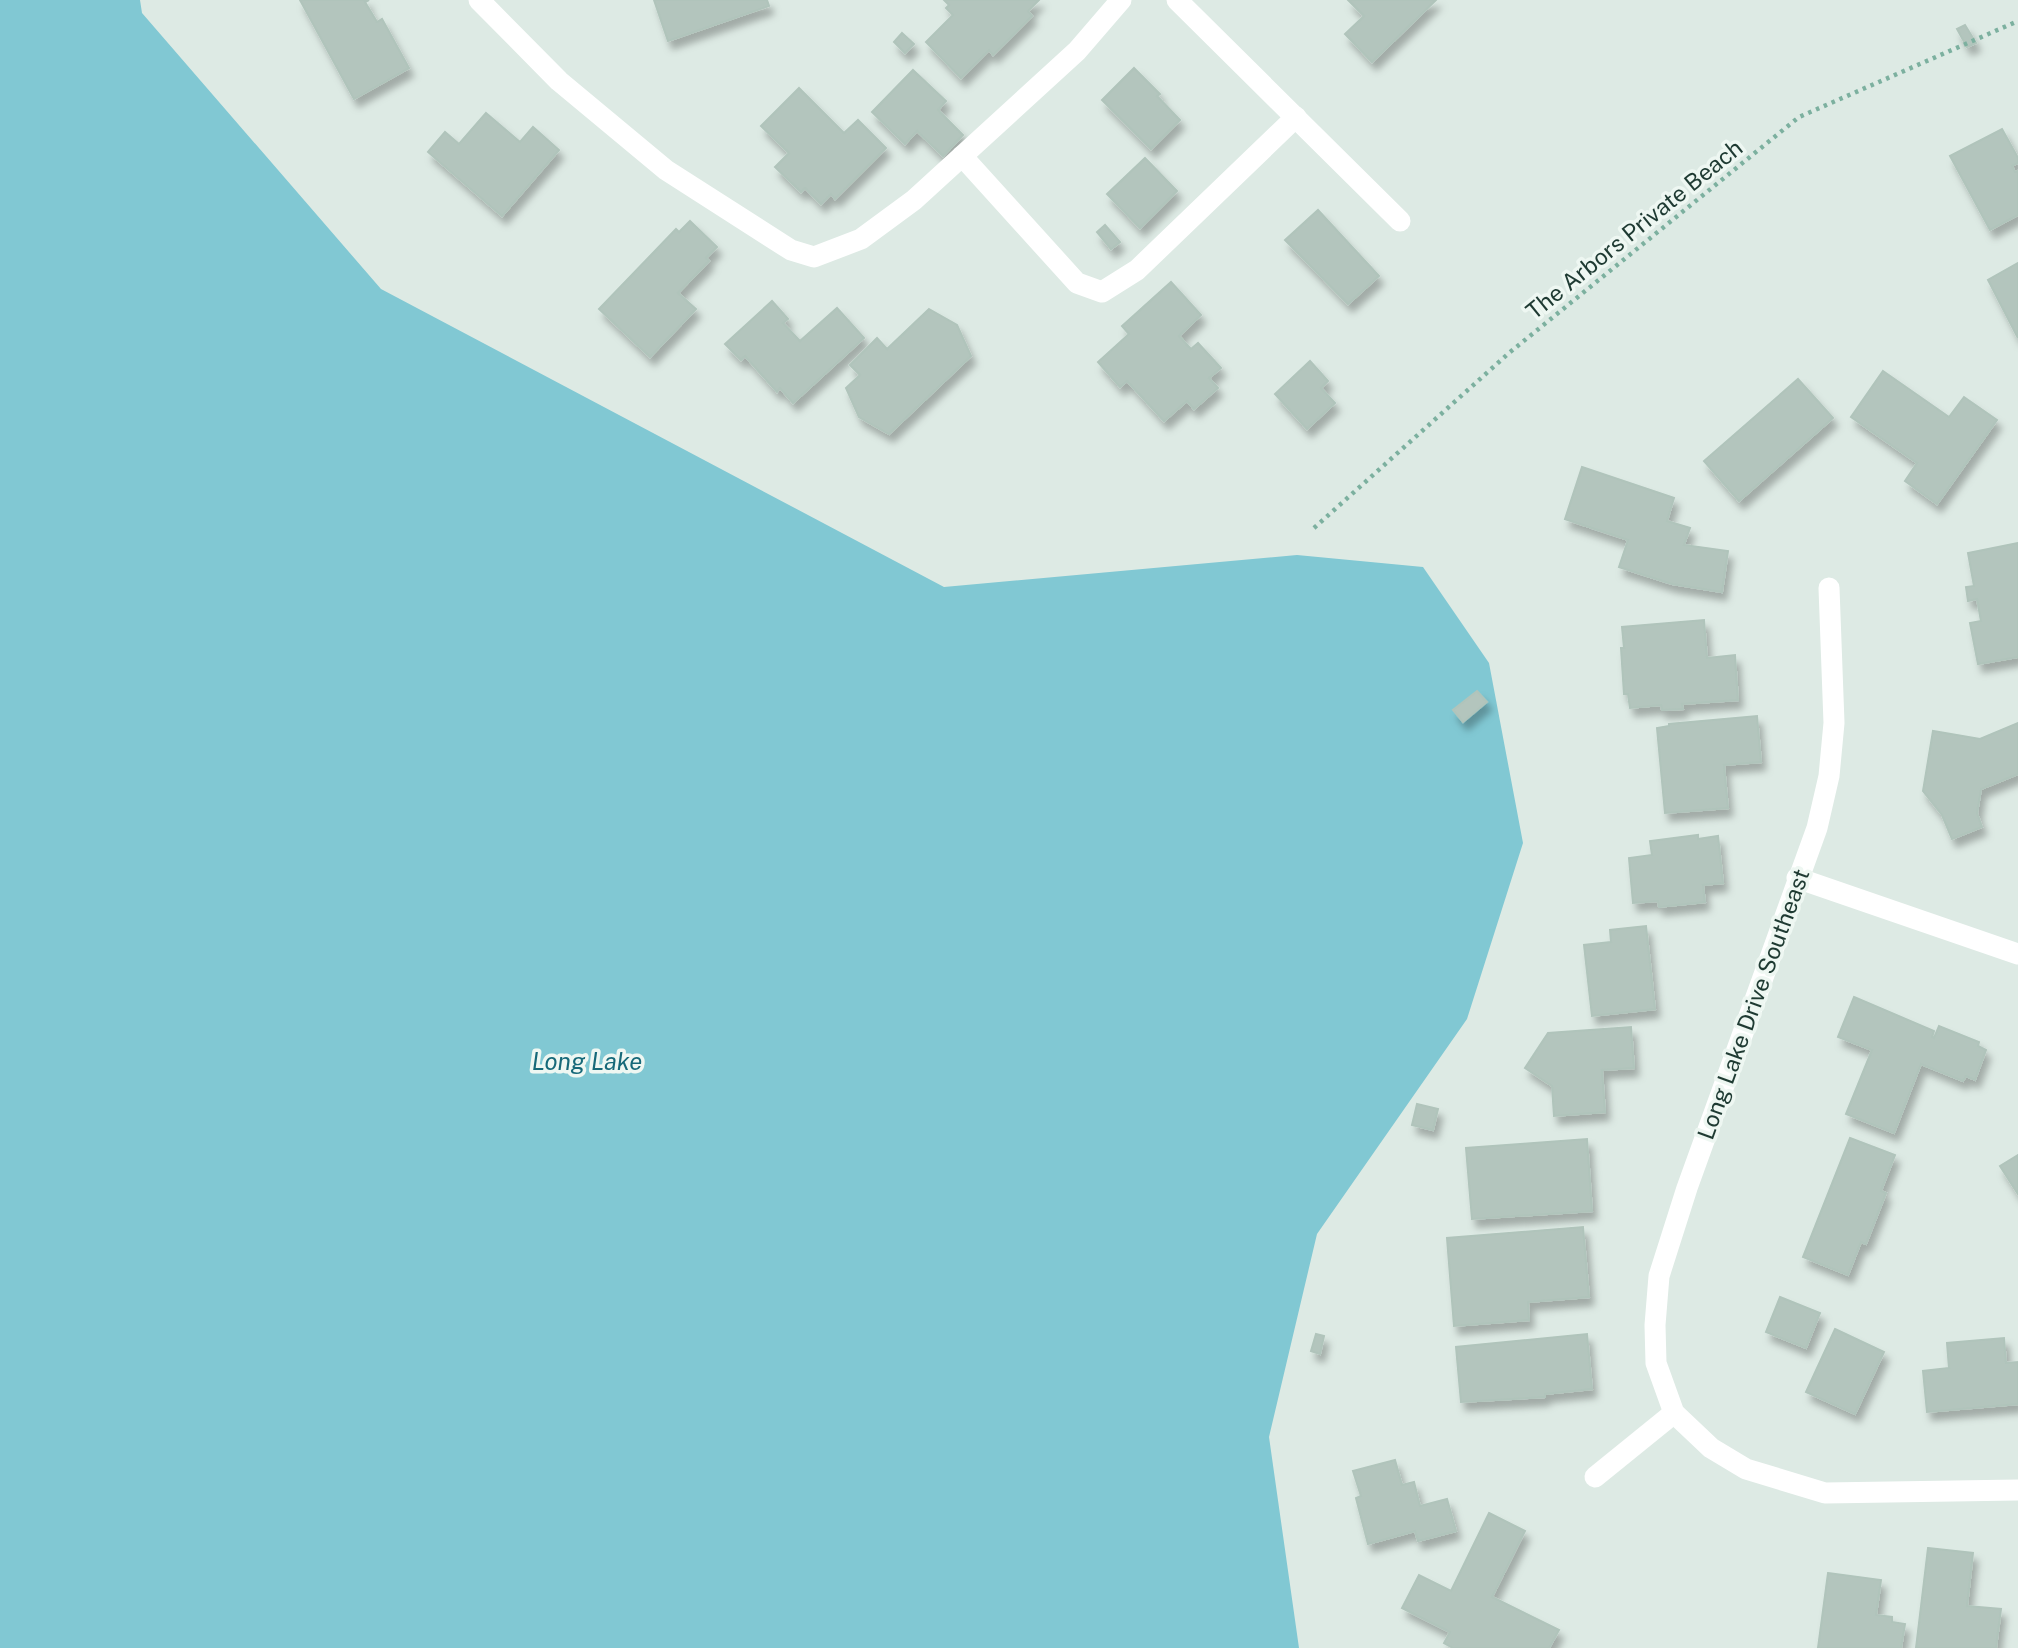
<svg xmlns="http://www.w3.org/2000/svg" width="2018" height="1648" viewBox="0 0 2018 1648" font-family="'Public Sans',sans-serif">
	<defs>
		<filter id="shadow"><feDropShadow dx="4.5" dy="8" stdDeviation="3.5" flood-color="#0004"/></filter>
	</defs>
	<rect width="100%" height="100%" fill="#ddeae4"/>
	<!-- water -->
	<polygon fill="#81c8d3" points="0,0 140,0 142,13 381,289 944,587 1297,555 1423,567 1489,663 1523,843 1467,1019 1317,1234 1269,1437 1299,1648 0,1648"/>
	<!-- building -->
	<g fill="#b3c5bd" stroke="#b0c4bb" stroke-width="2" filter="url(#shadow)">
		<polygon points="300,0 369,0 365,2 377,22 382,19 409,68 354,99"/>
		<polygon points="654,0 767,0 769,6 668,41"/>
		<polygon points="944,0 1039,0 1028,11 1032,16 993,55 989,50 961,78 926,42 953,15 946,8 949,5"/>
		<polygon points="1348,0 1436,0 1372,62 1345,34 1364,16"/>
		<polygon points="1965,25 1976,43 1967,47 1957,29"/>
		<polygon points="902,33 914,44 905,53 894,42"/>
		<polygon points="1134,68 1160,94 1157,96 1180,120 1151,149 1102,100"/>
		<polygon points="913,70 946,101 938,110 963,135 943,156 917,131 905,144 872,112"/>
		<polygon points="799,88 844,133 858,120 886,148 835,199 831,194 821,204 805,188 801,192 775,167 789,153 761,126"/>
		<polygon points="486,113 520,142 533,127 559,150 502,216 428,152 445,132 459,144"/>
		<polygon points="2002,129 2018,158 2018,163 2012,166 2015,172 2018,171 2018,215 1990,230 1950,156"/>
		<polygon points="1145,158 1177,191 1140,228 1107,194"/>
		<polygon points="1318,210 1379,276 1348,304 1285,240"/>
		<polygon points="690,221 717,247 706,258 709,261 678,293 696,309 650,357 599,309 676,229 679,232"/>
		<polygon points="1105,225 1120,242 1111,249 1097,232"/>
		<polygon points="2018,263 2018,338 1988,280"/>
		<polygon points="1171,282 1201,315 1179,336 1191,349 1198,343 1221,368 1209,378 1218,388 1194,409 1187,401 1164,421 1127,381 1120,387 1098,362 1129,334 1122,326"/>
		<polygon points="772,301 788,319 783,323 800,341 837,308 864,338 793,403 780,388 777,392 745,356 741,360 725,344"/>
		<polygon points="929,309 957,325 971,356 889,434 859,417 846,388 860,375 850,365 877,338 887,349"/>
		<polygon points="1310,361 1328,381 1321,388 1335,403 1307,429 1275,394"/>
		<polygon points="1883,371 1949,417 1964,397 1997,420 1937,504 1905,481 1917,463 1851,417"/>
		<polygon points="1798,379 1833,418 1739,501 1704,461"/>
		<polygon points="1582,467 1674,498 1667,521 1690,528 1684,545 1728,551 1722,592 1672,584 1619,567 1628,540 1565,519"/>
		<polygon points="2018,543 2018,657 1978,664 1970,623 1981,621 1977,599 1968,601 1966,587 1974,586 1968,553"/>
		<polygon points="1704,620 1707,658 1735,655 1738,700 1682,704 1683,709 1662,710 1661,705 1630,708 1628,694 1624,694 1621,648 1624,648 1622,627"/>
		<polygon points="1477,691 1487,702 1463,722 1453,710"/>
		<polygon points="1757,716 1761,762 1724,765 1728,808 1665,813 1657,728 1669,726 1669,724"/>
		<polygon points="2018,723 2018,774 1981,789 1977,813 1982,827 1952,839 1942,815 1923,791 1933,731 1980,739"/>
		<polygon points="1698,835 1698,839 1718,836 1723,883 1703,885 1705,902 1659,907 1658,901 1633,903 1629,858 1652,855 1650,841"/>
		<polygon points="1646,926 1655,1009 1592,1016 1584,945 1611,942 1610,930"/>
		<polygon points="1854,997 1934,1031 1932,1037 1934,1038 1939,1026 1979,1042 1978,1046 1986,1050 1975,1080 1966,1076 1963,1081 1921,1064 1894,1133 1846,1114 1872,1050 1838,1037"/>
		<polygon points="1631,1027 1634,1068 1602,1070 1605,1112 1554,1116 1552,1086 1525,1068 1548,1033"/>
		<polygon points="1417,1104 1438,1109 1433,1130 1412,1125"/>
		<polygon points="1850,1138 1895,1155 1881,1191 1886,1193 1866,1244 1861,1242 1848,1275 1803,1257"/>
		<polygon points="1587,1139 1592,1211 1472,1219 1466,1148"/>
		<polygon points="2018,1155 2018,1194 2000,1166"/>
		<polygon points="1583,1227 1589,1297 1528,1302 1529,1320 1454,1326 1447,1238"/>
		<polygon points="1780,1297 1820,1313 1806,1348 1766,1332"/>
		<polygon points="1835,1329 1884,1352 1855,1414 1806,1392"/>
		<polygon points="1316,1334 1324,1336 1320,1354 1311,1351"/>
		<polygon points="1587,1334 1592,1389 1545,1394 1545,1397 1461,1402 1456,1347"/>
		<polygon points="2004,1338 2006,1363 2018,1362 2018,1404 1927,1412 1923,1371 1949,1368 1947,1343"/>
		<polygon points="1395,1460 1402,1485 1414,1482 1420,1506 1447,1499 1456,1531 1418,1541 1415,1531 1368,1544 1356,1498 1361,1496 1353,1471"/>
		<polygon points="1489,1513 1525,1531 1492,1597 1559,1630 1549,1648 1453,1648 1444,1643 1450,1632 1402,1608 1419,1575 1451,1591"/>
		<polygon points="1928,1548 1973,1553 1967,1606 2001,1609 1996,1648 1916,1648"/>
		<polygon points="1828,1573 1881,1580 1876,1615 1892,1617 1892,1622 1905,1624 1901,1648 1818,1648"/>
	</g>
	<g fill="none" stroke-linecap="round" stroke-linejoin="round">
		<!-- path -->
		<polyline stroke="#7cb09f" stroke-width="4.5" stroke-dasharray="3.5 5" stroke-linecap="butt" points="1314,528 1509,353 1799,117 2018,21"/>
		<!-- lane -->
		<polyline stroke="#fff" stroke-width="21" points="962,156 1077,283 1102,292 1137,270 1296,117"/>
		<!-- street -->
		<g stroke="#fff" stroke-width="21">
			<polyline points="479,0 559,81 666,170 791,250 814,257 861,239 914,200 1077,51 1121,0"/>
			<polyline points="1177,0 1400,221"/>
			<polyline points="1829,588 1834,723 1829,776 1817,828 1687,1188 1659,1276 1655,1325 1656,1363 1674,1413 1711,1448 1746,1469 1825,1493 2018,1490"/>
			<polyline points="1797,878 2018,954"/>
			<polyline points="1595,1477 1674,1413"/>
		</g>
	</g>
	<g text-anchor="middle" dominant-baseline="central" stroke-width="7" stroke-linejoin="round" paint-order="stroke">
		<!-- street labels -->
		<g font-size="23" fill="#1e3a32" stroke="#eef7f2">
			<text transform="translate(1634 229) rotate(-39)">The Arbors Private Beach</text>
			<text transform="translate(1753 1004) rotate(-70)">Long Lake Drive Southeast</text>
		</g>
		<!-- water labels -->
		<g font-size="24" font-style="italic" fill="#166979" stroke="#eef7f2">
			<text x="587" y="1061">Long Lake</text>
		</g>
	</g>
</svg>
